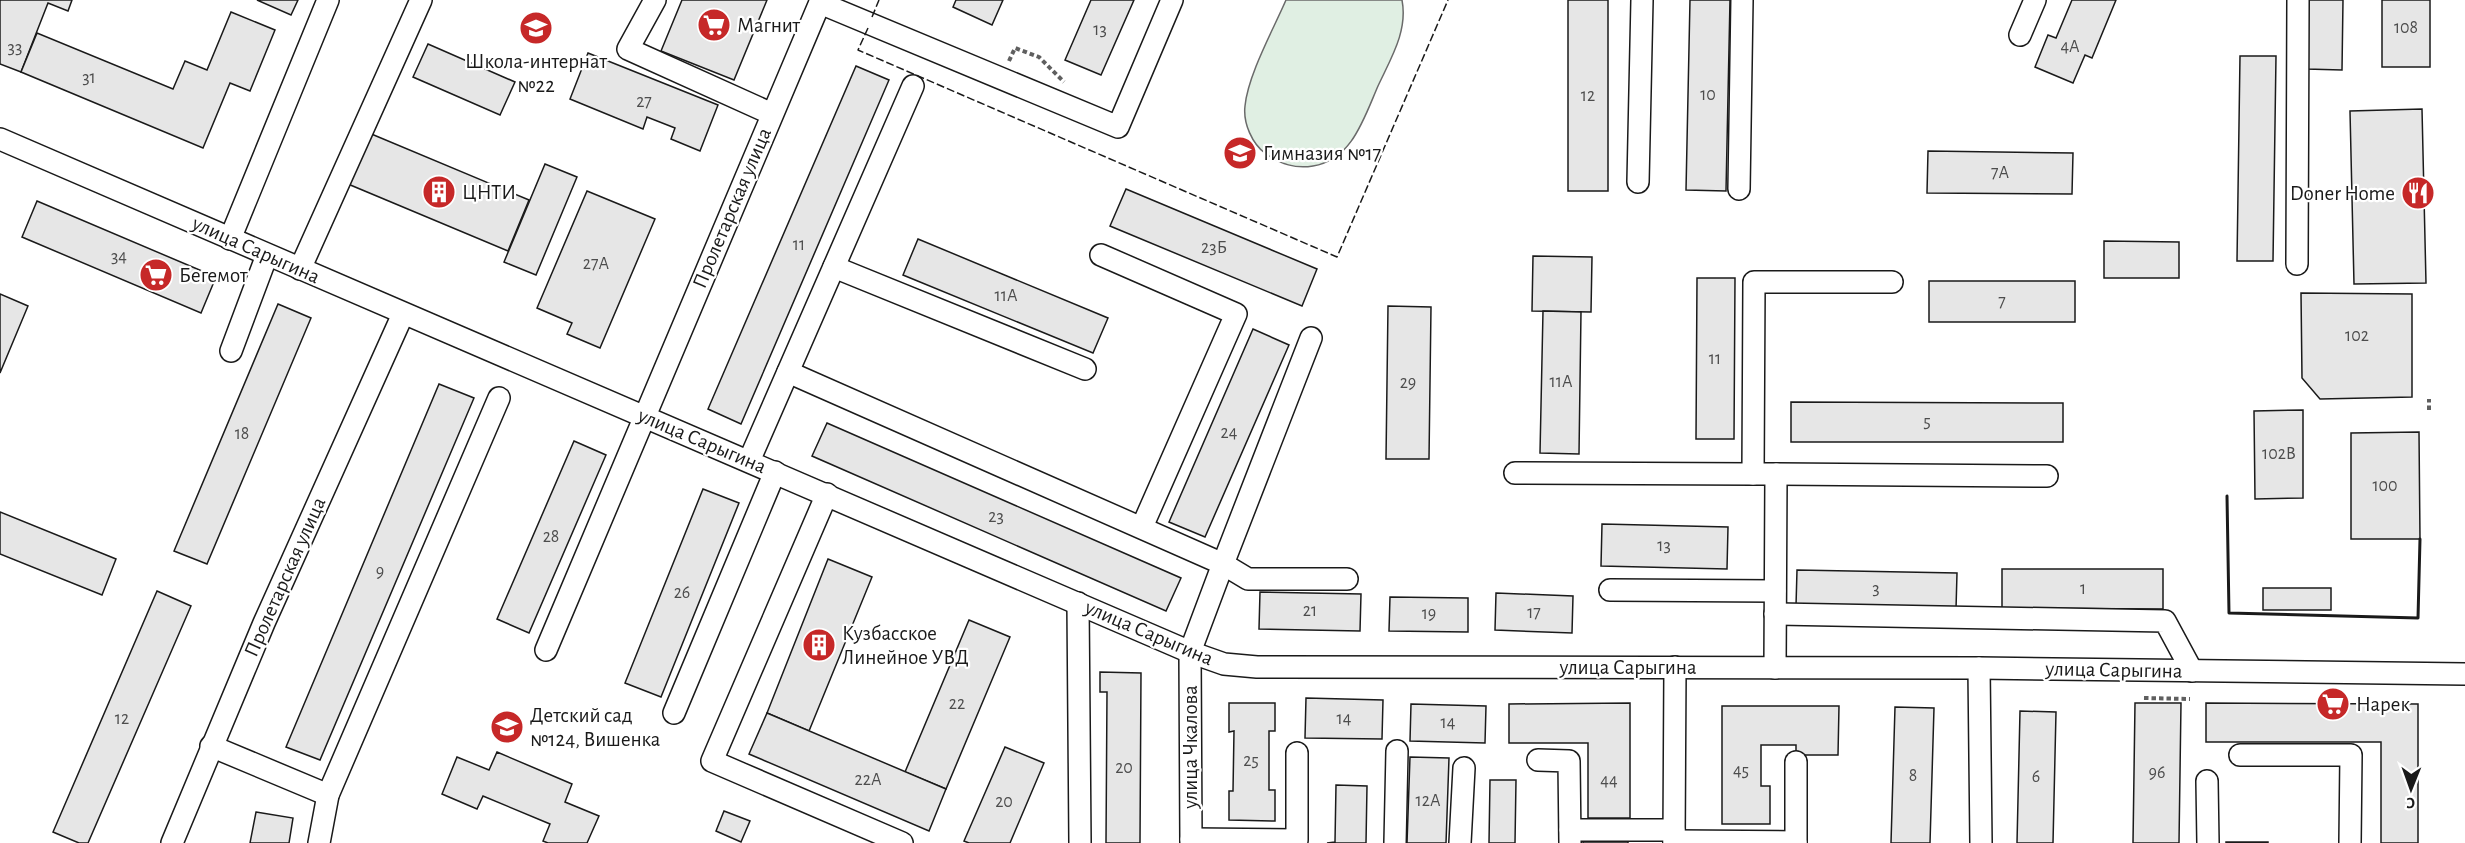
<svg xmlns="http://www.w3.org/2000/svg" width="2465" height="843" viewBox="0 0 2465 843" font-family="'Alegreya Sans',sans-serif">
	<rect width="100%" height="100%" fill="#fff"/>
	<!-- green -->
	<path fill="#e0efe3" stroke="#6a6a6a" stroke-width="1.5" d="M1286,0H1402C1408,31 1391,58 1378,86C1364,118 1352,160 1313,166C1295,169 1281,164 1266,154C1252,144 1243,123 1245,106C1248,75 1273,30 1286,0Z"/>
	<!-- building -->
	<g fill="#e6e6e6" stroke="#1a1a1a" stroke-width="1.5">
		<polygon points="0,0 72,0 68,11 48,3 21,72 0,64"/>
		<polygon points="257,0 298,0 291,15"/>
		<polygon points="682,0 767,0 734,80 661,51"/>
		<polygon points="956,0 1003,0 992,25 953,7"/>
		<polygon points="1091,0 1134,0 1101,75 1065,60"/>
		<rect x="1568" y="0" width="40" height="191"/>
		<polygon points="1690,0 1730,0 1726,191 1686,190"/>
		<polygon points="2072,0 2116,0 2092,58 2085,55 2073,83 2035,67 2048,35 2056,38"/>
		<polygon points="2307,0 2343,0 2342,70 2306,69"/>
		<rect x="2382" y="0" width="48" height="67"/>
		<polygon points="231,12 275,30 250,91 230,83 203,148 21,72 37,33 173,89 185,61 207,70"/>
		<polygon points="428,44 515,82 500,115 413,77"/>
		<polygon points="588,53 718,105 700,151 671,139 675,128 647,117 643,129 570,99"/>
		<polygon points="2240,56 2276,56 2273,261 2237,261"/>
		<polygon points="856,66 889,80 741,424 708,409"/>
		<polygon points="2422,109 2426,283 2354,284 2350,111"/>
		<polygon points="369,133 529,200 508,251 348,184"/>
		<polygon points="1928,151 2073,153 2072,194 1927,193"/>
		<polygon points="545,164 577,177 536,275 504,262"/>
		<polygon points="1126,189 1317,269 1302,306 1110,226"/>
		<polygon points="587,191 655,219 600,348 567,334 572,323 537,308"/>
		<polygon points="37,201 216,277 201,313 22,237"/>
		<polygon points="918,239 1108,318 1093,353 903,275"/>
		<polygon points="2104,241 2179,242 2179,278 2104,278"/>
		<polygon points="1533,256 1592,257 1591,312 1532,311"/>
		<polygon points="1697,278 1735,278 1734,439 1696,439"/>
		<rect x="1929" y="281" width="146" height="41"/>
		<polygon points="2301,293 2412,294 2412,397 2320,399 2302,378"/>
		<polygon points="0,294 28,306 0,373"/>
		<polygon points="278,304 311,318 207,564 174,551"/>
		<polygon points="1388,306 1431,307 1429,459 1386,459"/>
		<polygon points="1543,311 1581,312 1579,454 1540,453"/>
		<polygon points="1253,329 1289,345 1205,537 1169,522"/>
		<polygon points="439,384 474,398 320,760 286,747"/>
		<polygon points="1791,402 2063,403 2063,442 1791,442"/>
		<polygon points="2303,410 2303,498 2255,499 2254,411"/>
		<polygon points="827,423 1181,578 1166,611 812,456"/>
		<polygon points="2419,432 2420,539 2351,539 2351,433"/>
		<polygon points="574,441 606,455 529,633 497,619"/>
		<polygon points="703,489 739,503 661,697 625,683"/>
		<polygon points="0,512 116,559 102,595 0,554"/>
		<polygon points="1602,524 1728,527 1727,569 1601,566"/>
		<polygon points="828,559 872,577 809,731 767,713"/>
		<polygon points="2002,569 2163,569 2163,609 2002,608"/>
		<polygon points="1797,570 1957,573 1956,609 1796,606"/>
		<rect x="2263" y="588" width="68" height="22"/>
		<polygon points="157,591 191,606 88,843 79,843 53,832"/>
		<polygon points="1260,592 1361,594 1360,631 1259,629"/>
		<polygon points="1496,593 1573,596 1572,633 1495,630"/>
		<polygon points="1390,597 1468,598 1468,632 1389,631"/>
		<polygon points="969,620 1010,637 946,789 905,772"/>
		<polygon points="1100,672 1141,673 1140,843 1106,843 1107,692 1100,692"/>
		<polygon points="1306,698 1383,700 1382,739 1305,738"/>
		<polygon points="1229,703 1275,703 1275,731 1269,731 1269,790 1275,790 1275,821 1229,820 1229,791 1233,791 1234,731 1229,732"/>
		<polygon points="1630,703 1630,818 1588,818 1588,743 1509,743 1509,704"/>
		<polygon points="2135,703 2181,703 2179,843 2133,843"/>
		<polygon points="2206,703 2418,704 2418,843 2381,843 2381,742 2206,742"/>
		<polygon points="1411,704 1486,706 1485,743 1410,741"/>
		<polygon points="1722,706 1839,706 1838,755 1796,755 1796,745 1761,745 1761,786 1770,786 1770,824 1722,824"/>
		<polygon points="1895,707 1934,708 1930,843 1891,843"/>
		<polygon points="2020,711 2056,712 2053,843 2017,843"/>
		<polygon points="767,713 946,789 929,831 749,754"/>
		<polygon points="1005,747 1044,763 1010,843 969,843 964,841"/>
		<polygon points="497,752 572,784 565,802 599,816 587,843 548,843 543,841 550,824 483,796 477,809 442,794 457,757 489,770"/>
		<polygon points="1410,757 1449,758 1446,843 1407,843"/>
		<polygon points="1490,780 1516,780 1515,843 1489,843"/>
		<polygon points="1336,785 1367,786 1366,843 1327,843 1335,842"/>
		<polygon points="724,811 750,821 741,842 716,831"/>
		<polygon points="256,812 293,818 289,843 250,843"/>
		<polygon points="1583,837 1628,838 1628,843 1583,843"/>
		<rect x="2226" y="842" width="42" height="1"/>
	</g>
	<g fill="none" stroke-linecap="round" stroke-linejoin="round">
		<!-- minor casing -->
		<g stroke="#1a1a1a" stroke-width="24">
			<g id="minor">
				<polyline points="655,0 628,49 772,114"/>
				<polyline points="820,3 1118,127 1172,0"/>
				<polyline points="2020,35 2035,0"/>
				<polyline points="0,139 1190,652 1224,664 1257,667 1979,668 2465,674"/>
				<polyline points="1638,182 1642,0"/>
				<polyline points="1739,189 1742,0"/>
				<polyline points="230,239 328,0"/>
				<polyline points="1101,255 1236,314 1142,527"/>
				<polyline points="2297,264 2298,0"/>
				<polyline points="834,267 1085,369"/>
				<polyline points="300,269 421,0"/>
				<polyline points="1311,338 1223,564 1248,579 1347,579"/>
				<polyline points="231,351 267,255"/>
				<polyline points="788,372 1223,564 1190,652 1191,843"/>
				<polyline points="749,461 913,86"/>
				<polyline points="1515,473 1753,474"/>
				<polyline points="1776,474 2047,476"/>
				<polyline points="827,494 712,761 902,843"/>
				<polyline points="1610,590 1775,591"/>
				<polyline points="1078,603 1080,843"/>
				<polyline points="1775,614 2165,621 2192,671"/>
				<polyline points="546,650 821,0"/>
				<polyline points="1775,668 1776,474 1753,474 1754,282 1892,282"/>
				<polyline points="1979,668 1981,843"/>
				<polyline points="674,713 775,472"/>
				<polyline points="211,746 328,795"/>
				<polyline points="2240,755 2351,755 2350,843"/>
				<polyline points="1538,760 1569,761 1570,843"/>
				<polyline points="2207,781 2208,843"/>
				<polyline points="1570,830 1674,830"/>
				<polyline points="1191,839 1297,840 1297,753"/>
				<polyline points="1674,841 1796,842"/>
				<polyline points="172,843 264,623 403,314"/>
				<polyline points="319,843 328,795 499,398"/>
				<polyline points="1395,843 1397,751"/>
				<polyline points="1460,843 1464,768"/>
				<polyline points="1674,843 1675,667"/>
				<polyline points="1796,843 1796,762"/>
			</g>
		</g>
		<!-- path -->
		<g stroke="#5f5f5f" stroke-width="4" stroke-dasharray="4.5 3" stroke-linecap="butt">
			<polyline points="1009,61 1015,48 1039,57 1064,82"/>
			<polyline points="2429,410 2429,399"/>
			<polyline points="2144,698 2190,699"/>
		</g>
		<!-- minor -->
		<use href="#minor" stroke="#fff" stroke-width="21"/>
		<!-- fence -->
		<g stroke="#1a1a1a" stroke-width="1.5" stroke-dasharray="8 3" stroke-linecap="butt">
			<polyline points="872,17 879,0"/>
			<polyline points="868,28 858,50 1337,257 1448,0"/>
		</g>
		<!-- wall -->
		<polyline stroke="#1a1a1a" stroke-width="3" points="2227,496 2229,613 2418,618 2420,539"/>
	</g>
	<!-- icons -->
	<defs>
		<g id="supermarket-disc" transform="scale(1.725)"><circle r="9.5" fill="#c62828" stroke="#fff"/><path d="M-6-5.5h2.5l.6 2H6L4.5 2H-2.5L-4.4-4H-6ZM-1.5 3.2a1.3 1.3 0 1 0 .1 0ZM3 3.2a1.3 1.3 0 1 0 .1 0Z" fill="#fff"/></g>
		<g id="school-disc" transform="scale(1.725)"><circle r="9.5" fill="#c62828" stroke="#fff"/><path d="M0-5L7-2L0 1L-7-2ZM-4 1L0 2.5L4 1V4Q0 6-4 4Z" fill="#fff"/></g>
		<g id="building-disc" transform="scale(1.725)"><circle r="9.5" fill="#c62828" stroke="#fff"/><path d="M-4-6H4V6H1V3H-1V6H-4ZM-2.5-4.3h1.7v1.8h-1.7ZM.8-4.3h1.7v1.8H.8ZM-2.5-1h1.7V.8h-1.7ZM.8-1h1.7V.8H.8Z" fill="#fff"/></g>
		<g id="restaurant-disc" transform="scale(1.725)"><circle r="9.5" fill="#c62828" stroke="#fff"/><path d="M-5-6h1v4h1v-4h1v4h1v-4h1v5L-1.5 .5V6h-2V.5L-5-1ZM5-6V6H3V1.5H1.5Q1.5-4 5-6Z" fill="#fff"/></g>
	</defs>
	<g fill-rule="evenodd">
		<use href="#supermarket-disc" x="714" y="25"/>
		<use href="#school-disc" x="536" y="28"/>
		<use href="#school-disc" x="1240" y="153"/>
		<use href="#building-disc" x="439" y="192"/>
		<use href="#restaurant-disc" x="2418" y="193"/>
		<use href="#supermarket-disc" x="156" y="275"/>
		<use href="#building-disc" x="819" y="645"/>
		<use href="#supermarket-disc" x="2333" y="704"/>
		<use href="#school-disc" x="507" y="727"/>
	</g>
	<g text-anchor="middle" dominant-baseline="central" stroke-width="4.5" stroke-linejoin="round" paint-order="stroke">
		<!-- number labels -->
		<g font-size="18" fill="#4d4d4d">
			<text x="2406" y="28">108</text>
			<text x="1100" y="30">13</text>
			<text x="2070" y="47">4А</text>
			<text x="15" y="48">33</text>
			<text x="89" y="78">31</text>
			<text x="1708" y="95">10</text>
			<text x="1588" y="96">12</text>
			<text x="644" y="102">27</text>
			<text x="2000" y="173">7А</text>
			<text x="799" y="245">11</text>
			<text x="1214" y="248">23Б</text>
			<text x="119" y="257">34</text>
			<text x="596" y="264">27А</text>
			<text x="1006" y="296">11А</text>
			<text x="2002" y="302">7</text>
			<text x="2357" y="336">102</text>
			<text x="1715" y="359">11</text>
			<text x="1561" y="382">11А</text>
			<text x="1408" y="383">29</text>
			<text x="1927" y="422">5</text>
			<text x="1229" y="433">24</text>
			<text x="242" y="434">18</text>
			<text x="2279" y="454">102В</text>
			<text x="2385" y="486">100</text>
			<text x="996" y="517">23</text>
			<text x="551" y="537">28</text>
			<text x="1664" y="546">13</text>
			<text x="380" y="572">9</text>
			<text x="1876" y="589">3</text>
			<text x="2083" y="589">1</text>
			<text x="682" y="593">26</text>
			<text x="1310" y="611">21</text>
			<text x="1534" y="613">17</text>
			<text x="1429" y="614">19</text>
			<text x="957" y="704">22</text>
			<text x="122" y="719">12</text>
			<text x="1344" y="719">14</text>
			<text x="1448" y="723">14</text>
			<text x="1251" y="761">25</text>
			<text x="1124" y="768">20</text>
			<text x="1741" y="771">45</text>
			<text x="2157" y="773">96</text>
			<text x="1913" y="776">8</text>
			<text x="2036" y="777">6</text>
			<text x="868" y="780">22А</text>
			<text x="1609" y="781">44</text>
			<text x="1428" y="801">12А</text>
			<text x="1004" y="802">20</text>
		</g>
		<!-- poi labels -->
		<g font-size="21" fill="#1a1a1a" stroke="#fff" text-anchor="start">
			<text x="737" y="25">Магнит</text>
			<text x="536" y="61" text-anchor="middle">Школа-интернат<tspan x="536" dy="24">№22</tspan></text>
			<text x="1263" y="153">Гимназия №17</text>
			<text x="462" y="192">ЦНТИ</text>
			<text x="2395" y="193" text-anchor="end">Doner Home</text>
			<text x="179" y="275">Бегемот</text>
			<text x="842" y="633">Кузбасское<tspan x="842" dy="24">Линейное УВД</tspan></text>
			<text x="2356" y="704">Нарек</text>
			<text x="530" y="715">Детский сад<tspan x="530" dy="24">№124, Вишенка</tspan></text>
		</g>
		<!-- street labels -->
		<g font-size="21" fill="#1a1a1a" stroke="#fff">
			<text transform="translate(732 208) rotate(-67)">Пролетарская улица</text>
			<text transform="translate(256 250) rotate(24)">улица Сарыгина</text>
			<text transform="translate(702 441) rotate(23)">улица Сарыгина</text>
			<text transform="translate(285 577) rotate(-66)">Пролетарская улица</text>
			<text transform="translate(1149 633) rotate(23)">улица Сарыгина</text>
			<text x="1628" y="667">улица Сарыгина</text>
			<text transform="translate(2114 670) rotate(1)">улица Сарыгина</text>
			<text transform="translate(1190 747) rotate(-90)">улица Чкалова</text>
		</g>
	</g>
	<!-- north arrow -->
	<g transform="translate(2411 789) rotate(181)" stroke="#ffffff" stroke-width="4.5" paint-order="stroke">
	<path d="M0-4.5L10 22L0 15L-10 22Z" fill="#1a1a1a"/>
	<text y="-9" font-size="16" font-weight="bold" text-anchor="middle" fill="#1a1a1a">С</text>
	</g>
</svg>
